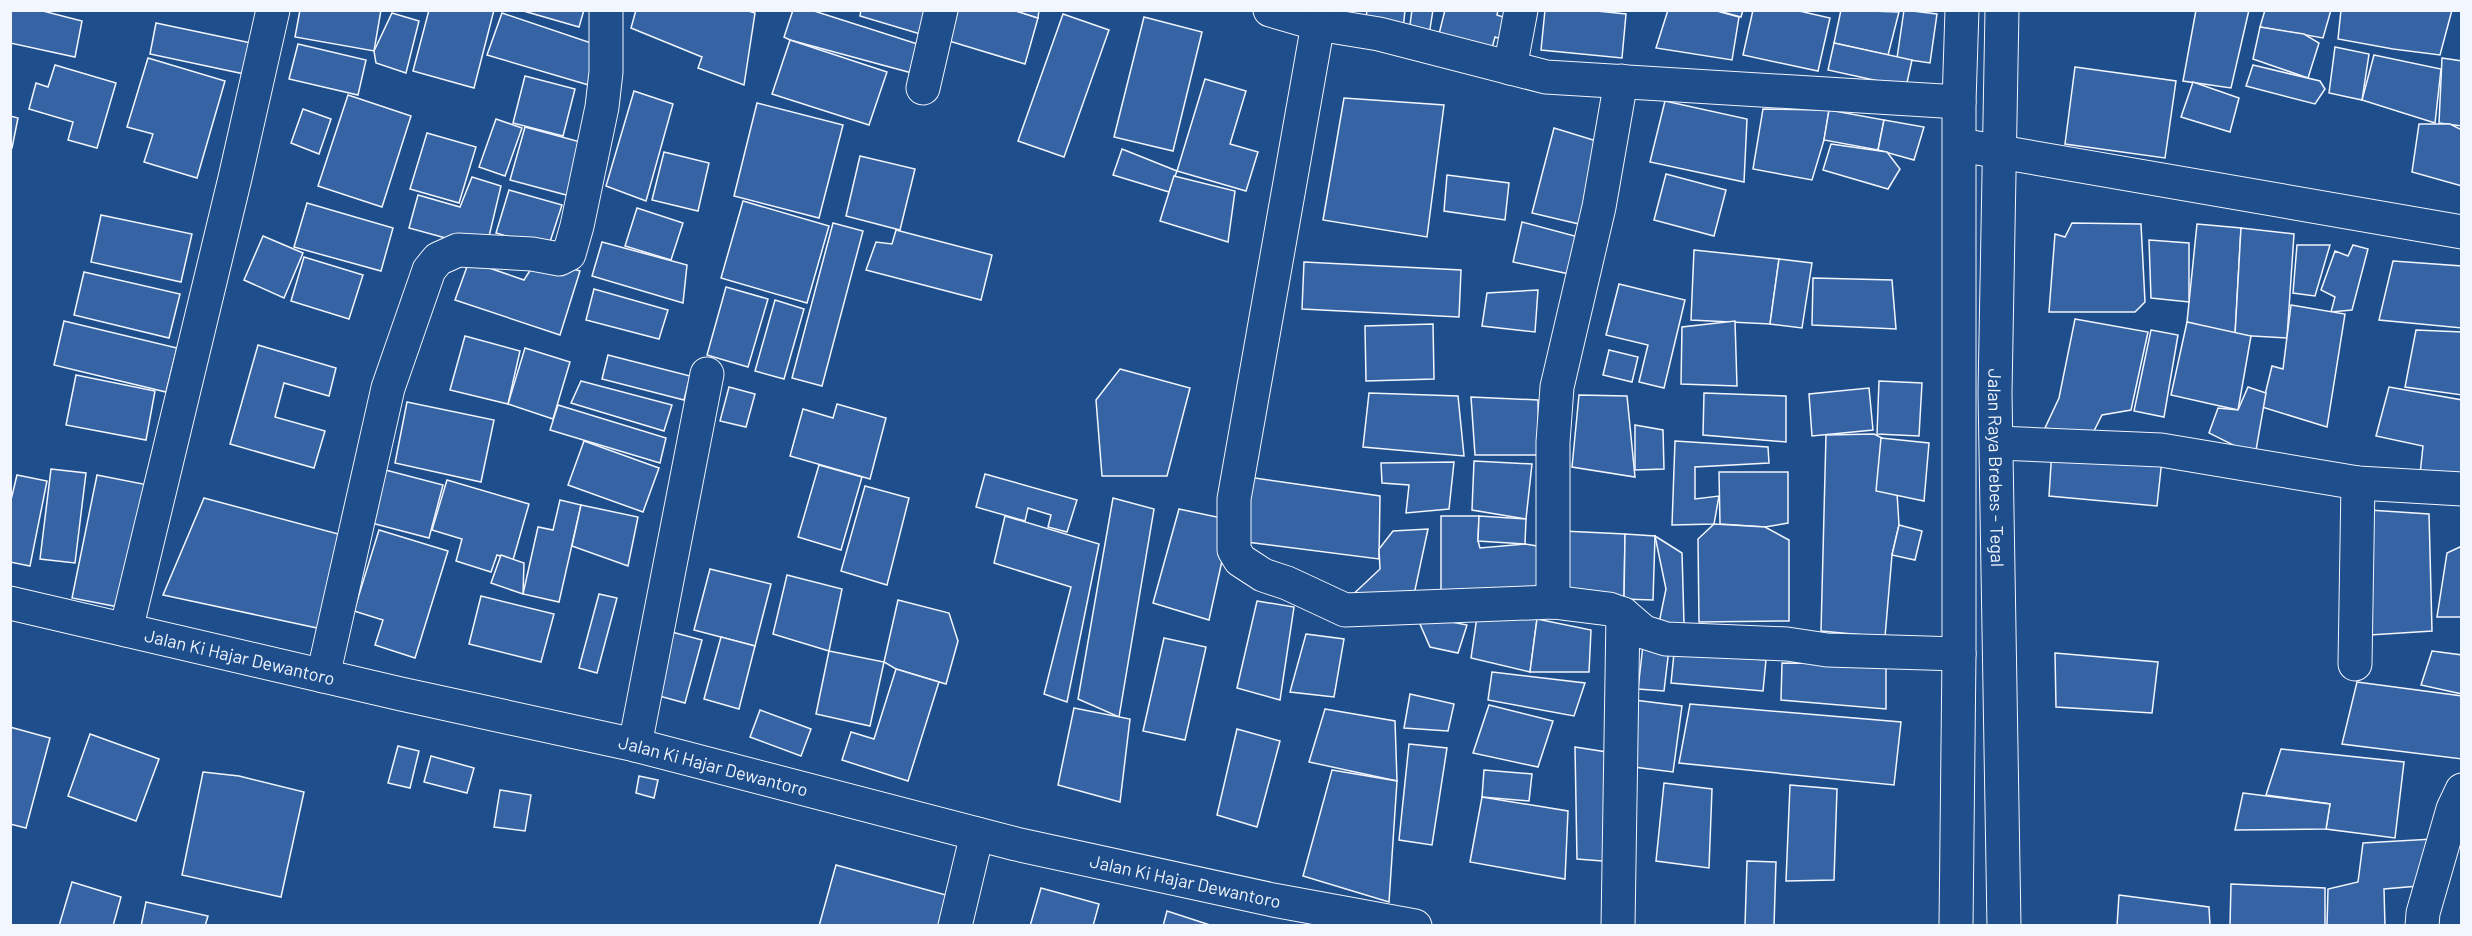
<svg xmlns="http://www.w3.org/2000/svg" width="2472" height="936" viewBox="0 0 2472 936" font-family="Barlow,sans-serif">
	<rect width="100%" height="100%" fill="#1f4e8c"/>
	<!-- building -->
	<g fill="#3563a3" stroke="#f2f6ff" stroke-width="1.5">
		<polygon points="10,10 39,10 82,21 75,57 10,43"/>
		<polygon points="300,10 381,10 374,51 295,37"/>
		<polygon points="429,10 494,10 474,88 413,71"/>
		<polygon points="520,10 584,10 579,27"/>
		<polygon points="636,10 745,10 755,13 744,85 698,68 702,57 631,28"/>
		<polygon points="793,10 811,10 930,48 923,76 790,40 784,37"/>
		<polygon points="861,10 935,10 927,36 860,16"/>
		<polygon points="958,10 1013,10 1038,18 1025,64 949,41"/>
		<polygon points="1013,10 1039,10 1038,18"/>
		<polygon points="1367,10 1405,10 1403,30 1365,26"/>
		<polygon points="1412,10 1433,10 1429,35 1409,32"/>
		<polygon points="1445,10 1498,10 1497,15 1509,19 1504,40 1495,37 1492,48 1439,34"/>
		<polygon points="1545,10 1587,10 1626,14 1622,58 1541,50"/>
		<polygon points="1668,10 1713,10 1739,17 1732,60 1656,48"/>
		<polygon points="1715,10 1743,10 1741,17"/>
		<polygon points="1753,10 1795,10 1830,18 1818,71 1743,55"/>
		<polygon points="1841,10 1899,12 1888,55 1834,43"/>
		<polygon points="1904,10 1937,14 1930,63 1897,58"/>
		<polygon points="2196,10 2249,10 2231,88 2183,81"/>
		<polygon points="2265,10 2331,10 2323,38 2260,27"/>
		<polygon points="2341,10 2452,10 2440,55 2393,49 2338,39"/>
		<polygon points="392,13 419,21 406,73 376,63 374,51"/>
		<polygon points="502,13 600,46 592,86 487,55"/>
		<polygon points="1063,14 1109,30 1064,157 1018,141"/>
		<polygon points="1144,17 1202,32 1173,151 1114,137"/>
		<polygon points="156,23 256,44 249,75 150,54"/>
		<polygon points="2260,27 2304,34 2319,43 2308,78 2253,59"/>
		<polygon points="790,40 887,72 869,125 772,94"/>
		<polygon points="1834,43 1912,60 1906,87 1828,70"/>
		<polygon points="298,44 366,60 358,95 289,79"/>
		<polygon points="2335,47 2369,54 2362,100 2329,93"/>
		<polygon points="2374,55 2441,69 2435,123 2362,100"/>
		<polygon points="148,58 225,81 197,178 144,162 153,134 127,127"/>
		<polygon points="2442,58 2462,61 2462,126 2439,123"/>
		<polygon points="55,65 116,83 97,148 68,140 73,122 29,109 36,83 48,87"/>
		<polygon points="2253,65 2320,81 2325,89 2315,104 2246,86"/>
		<polygon points="2075,67 2176,81 2165,158 2065,144"/>
		<polygon points="525,76 575,89 563,136 513,123"/>
		<polygon points="1205,79 1246,91 1230,144 1258,152 1246,191 1177,171"/>
		<polygon points="2193,82 2239,98 2230,132 2181,117"/>
		<polygon points="634,91 673,104 646,201 606,186"/>
		<polygon points="348,95 411,116 382,207 318,186"/>
		<polygon points="1344,98 1444,105 1427,237 1323,220"/>
		<polygon points="1665,101 1747,119 1744,182 1650,162"/>
		<polygon points="757,103 843,125 819,218 734,196"/>
		<polygon points="303,109 331,119 319,154 291,143"/>
		<polygon points="1763,109 1829,110 1824,140 1812,180 1753,169"/>
		<polygon points="1829,110 1884,120 1878,150 1824,140"/>
		<polygon points="10,116 18,118 12,148 10,148"/>
		<polygon points="496,119 522,128 505,176 479,167"/>
		<polygon points="1884,120 1924,127 1914,160 1878,150"/>
		<polygon points="2419,124 2450,124 2462,130 2462,186 2412,172"/>
		<polygon points="525,127 584,143 570,196 510,180"/>
		<polygon points="1554,128 1603,143 1579,224 1532,213"/>
		<polygon points="427,133 476,147 459,203 410,189"/>
		<polygon points="1831,144 1887,152 1900,169 1888,189 1823,170"/>
		<polygon points="1122,149 1177,171 1169,192 1113,175"/>
		<polygon points="664,152 709,163 698,211 652,200"/>
		<polygon points="860,156 915,169 900,230 846,216"/>
		<polygon points="1666,174 1726,190 1714,236 1654,220"/>
		<polygon points="1447,175 1509,183 1505,220 1444,211"/>
		<polygon points="1174,176 1235,191 1228,242 1160,221"/>
		<polygon points="472,177 501,186 486,249 409,228 418,195 460,207"/>
		<polygon points="509,190 562,205 548,248 496,233"/>
		<polygon points="743,201 829,226 807,303 721,278"/>
		<polygon points="307,203 393,228 381,271 294,247"/>
		<polygon points="637,208 683,223 671,260 625,246"/>
		<polygon points="101,215 192,234 181,282 91,262"/>
		<polygon points="1522,222 1582,238 1574,275 1513,262"/>
		<polygon points="833,223 863,231 822,386 792,378"/>
		<polygon points="2072,223 2141,224 2145,302 2135,312 2049,312 2055,234 2065,237"/>
		<polygon points="2197,224 2241,228 2235,335 2187,322"/>
		<polygon points="2241,228 2294,234 2287,338 2235,335"/>
		<polygon points="896,230 992,255 981,300 866,270 876,242 892,244"/>
		<polygon points="263,236 303,253 284,298 244,280"/>
		<polygon points="2149,240 2189,243 2189,302 2151,298"/>
		<polygon points="602,242 687,265 683,303 592,276"/>
		<polygon points="2297,245 2330,245 2315,296 2293,293"/>
		<polygon points="2353,245 2368,249 2352,310 2331,312 2335,297 2321,290 2335,251 2348,256"/>
		<polygon points="1694,250 1779,259 1770,324 1691,320"/>
		<polygon points="304,257 363,275 349,319 291,301"/>
		<polygon points="538,258 580,271 560,335 455,300 469,261 524,280"/>
		<polygon points="1779,259 1812,263 1802,328 1770,324"/>
		<polygon points="2393,261 2462,266 2462,328 2379,320"/>
		<polygon points="1304,262 1461,270 1459,317 1302,309"/>
		<polygon points="84,272 180,294 169,338 74,315"/>
		<polygon points="1813,278 1892,280 1896,329 1812,325"/>
		<polygon points="1619,284 1685,300 1664,388 1639,382 1648,345 1606,335"/>
		<polygon points="726,287 768,299 748,367 707,355"/>
		<polygon points="594,289 668,310 659,339 586,320"/>
		<polygon points="1538,290 1535,332 1482,326 1487,293"/>
		<polygon points="775,300 804,309 784,379 755,371"/>
		<polygon points="2291,305 2345,314 2327,427 2262,407 2272,366 2283,369"/>
		<polygon points="2075,319 2148,332 2131,410 2102,415 2092,435 2045,428 2059,398"/>
		<polygon points="64,321 177,348 166,392 54,365"/>
		<polygon points="1735,321 1737,386 1681,384 1682,327"/>
		<polygon points="2187,322 2251,336 2238,410 2171,395"/>
		<polygon points="1433,324 1434,379 1366,381 1365,326"/>
		<polygon points="2151,330 2178,335 2164,417 2134,411"/>
		<polygon points="2416,330 2462,332 2462,395 2405,387"/>
		<polygon points="465,336 520,351 508,404 450,390"/>
		<polygon points="258,345 336,368 329,396 284,383 275,417 325,431 314,468 230,444"/>
		<polygon points="525,348 570,362 553,419 508,404"/>
		<polygon points="1609,350 1638,357 1632,382 1603,375"/>
		<polygon points="608,355 690,376 684,400 602,379"/>
		<polygon points="1120,369 1190,388 1167,476 1102,476 1096,400"/>
		<polygon points="76,375 155,391 146,440 66,425"/>
		<polygon points="581,381 672,405 664,431 571,403"/>
		<polygon points="1879,381 1922,383 1919,436 1877,434"/>
		<polygon points="729,387 755,394 746,427 720,421"/>
		<polygon points="2248,387 2266,393 2255,456 2209,433 2218,408 2238,410"/>
		<polygon points="2389,387 2462,400 2462,478 2420,474 2423,446 2376,436"/>
		<polygon points="1869,388 1873,430 1812,436 1809,394"/>
		<polygon points="1369,393 1458,396 1464,456 1363,447"/>
		<polygon points="1704,393 1786,396 1786,442 1703,435"/>
		<polygon points="1579,395 1627,396 1635,477 1572,467"/>
		<polygon points="1471,397 1538,400 1539,455 1475,455"/>
		<polygon points="407,402 494,420 481,482 395,463"/>
		<polygon points="837,404 886,418 870,479 790,456 803,409 833,418"/>
		<polygon points="558,405 666,438 660,463 550,430"/>
		<polygon points="1635,425 1663,430 1664,469 1635,470"/>
		<polygon points="1874,434 1894,444 1899,525 1892,555 1885,637 1821,631 1826,435"/>
		<polygon points="1881,438 1929,443 1924,501 1876,491"/>
		<polygon points="584,441 659,468 643,512 568,485"/>
		<polygon points="1675,441 1768,447 1769,463 1695,467 1695,499 1719,496 1714,524 1672,525"/>
		<polygon points="2052,449 2162,459 2157,506 2049,496"/>
		<polygon points="1474,461 1532,464 1526,519 1472,510"/>
		<polygon points="1454,462 1449,509 1406,513 1409,485 1382,483 1381,463"/>
		<polygon points="819,465 862,477 841,550 798,537"/>
		<polygon points="374,467 443,485 429,538 360,520"/>
		<polygon points="51,469 86,473 75,563 40,559"/>
		<polygon points="1719,472 1788,472 1788,523 1765,527 1720,524"/>
		<polygon points="985,474 1077,500 1067,532 1048,527 1051,515 1028,508 1025,521 976,507"/>
		<polygon points="17,475 47,481 30,566 10,562 10,504"/>
		<polygon points="97,475 153,486 129,609 72,598"/>
		<polygon points="1248,477 1380,496 1379,559 1239,541"/>
		<polygon points="447,480 529,504 513,560 497,555 491,572 456,561 462,539 432,530"/>
		<polygon points="865,486 909,498 887,585 841,571"/>
		<polygon points="204,498 342,535 322,629 163,595"/>
		<polygon points="1113,498 1154,509 1119,717 1078,699"/>
		<polygon points="560,500 581,505 559,602 523,594 538,527 553,530"/>
		<polygon points="581,505 638,517 628,566 572,546"/>
		<polygon points="1179,509 1231,520 1209,620 1153,603"/>
		<polygon points="2369,510 2429,514 2432,631 2370,635"/>
		<polygon points="1005,516 1099,544 1067,702 1044,694 1071,587 994,563"/>
		<polygon points="1441,516 1479,516 1478,541 1480,548 1525,544 1543,547 1544,600 1441,600"/>
		<polygon points="1479,516 1526,519 1525,544 1478,541"/>
		<polygon points="1714,524 1765,527 1789,540 1789,621 1699,622 1698,539"/>
		<polygon points="1899,525 1922,531 1915,560 1892,555"/>
		<polygon points="1428,529 1412,604 1347,600 1380,569 1379,549 1393,531"/>
		<polygon points="379,530 448,551 415,658 375,645 383,620 354,611"/>
		<polygon points="1563,531 1625,534 1624,599 1560,591"/>
		<polygon points="1625,534 1655,536 1653,600 1624,599"/>
		<polygon points="1655,536 1682,553 1684,624 1659,623 1666,589"/>
		<polygon points="2462,546 2462,617 2437,617 2447,553"/>
		<polygon points="501,555 524,563 523,594 491,583"/>
		<polygon points="710,569 771,584 755,646 694,630"/>
		<polygon points="787,575 842,589 829,651 773,634"/>
		<polygon points="599,594 617,598 597,673 579,668"/>
		<polygon points="481,596 554,614 541,662 469,644"/>
		<polygon points="898,600 949,613 958,641 946,684 896,669 884,662"/>
		<polygon points="1257,601 1294,607 1280,700 1237,688"/>
		<polygon points="1478,610 1537,619 1530,672 1471,658"/>
		<polygon points="1416,615 1467,625 1458,653 1430,647"/>
		<polygon points="1537,619 1591,630 1589,672 1530,672"/>
		<polygon points="668,631 702,640 685,703 652,694"/>
		<polygon points="1306,634 1344,639 1334,697 1290,692"/>
		<polygon points="721,637 755,646 739,709 704,699"/>
		<polygon points="1164,638 1206,647 1185,740 1143,731"/>
		<polygon points="1643,645 1669,649 1664,691 1638,689"/>
		<polygon points="829,651 884,662 870,726 816,714"/>
		<polygon points="2432,651 2462,655 2462,694 2421,685"/>
		<polygon points="1674,653 1766,660 1763,691 1671,683"/>
		<polygon points="2055,653 2158,662 2152,713 2056,707"/>
		<polygon points="1782,663 1886,664 1886,709 1781,700"/>
		<polygon points="896,669 939,682 908,781 842,760 851,732 874,739"/>
		<polygon points="1492,672 1585,683 1574,716 1488,700"/>
		<polygon points="2357,682 2462,696 2462,759 2342,744"/>
		<polygon points="1410,694 1454,704 1448,731 1404,728"/>
		<polygon points="1634,700 1682,706 1673,772 1626,766"/>
		<polygon points="1690,704 1901,722 1894,785 1679,763"/>
		<polygon points="1489,705 1553,721 1538,767 1473,753"/>
		<polygon points="1074,708 1130,719 1120,802 1058,785"/>
		<polygon points="1325,709 1395,721 1397,781 1309,762"/>
		<polygon points="760,710 811,729 801,756 750,737"/>
		<polygon points="10,727 50,738 26,828 10,824"/>
		<polygon points="1237,729 1280,741 1257,827 1217,815"/>
		<polygon points="90,734 159,759 136,821 68,796"/>
		<polygon points="1409,744 1447,748 1432,845 1399,840"/>
		<polygon points="398,746 419,751 410,788 388,783"/>
		<polygon points="1575,747 1613,753 1615,862 1577,859"/>
		<polygon points="2281,749 2404,762 2395,838 2326,829 2330,804 2266,795"/>
		<polygon points="431,756 474,768 467,793 424,782"/>
		<polygon points="1332,770 1397,781 1389,902 1303,876"/>
		<polygon points="1484,770 1532,774 1529,801 1482,797"/>
		<polygon points="203,772 239,776 304,792 281,897 182,875"/>
		<polygon points="639,776 658,780 654,798 636,793"/>
		<polygon points="1664,783 1712,789 1709,868 1656,861"/>
		<polygon points="1790,785 1837,789 1834,880 1786,881"/>
		<polygon points="500,790 531,795 525,831 494,827"/>
		<polygon points="2243,793 2330,804 2326,829 2235,830"/>
		<polygon points="1482,797 1568,811 1565,879 1470,862"/>
		<polygon points="2433,839 2430,885 2384,889 2385,926 2327,926 2328,889 2358,882 2363,843"/>
		<polygon points="1747,861 1776,862 1774,926 1745,926"/>
		<polygon points="836,865 946,895 938,926 819,926"/>
		<polygon points="72,882 121,897 113,926 59,926"/>
		<polygon points="2231,884 2325,888 2325,926 2230,926"/>
		<polygon points="1041,888 1099,904 1093,926 1030,926"/>
		<polygon points="2119,895 2209,907 2210,926 2117,926"/>
		<polygon points="146,902 208,916 205,926 141,926"/>
		<polygon points="1167,911 1213,926 1163,926"/>
	</g>
	<g fill="none" stroke-linecap="round" stroke-linejoin="round">
		<!-- street casing -->
		<g stroke="#f2f6ff" stroke-width="35">
			<g id="street">
				<polyline points="1270,10 1318,24 1379,34 1546,77 1959,102"/>
				<polyline points="1318,24 1234,499 1234,550 1240,560 1263,575 1287,583 1345,610 1553,602 1609,609 1623,614 1644,632 1666,639 1787,644 1827,650 1959,654"/>
				<polyline points="1510,68 1521,10"/>
				<polyline points="923,88 941,10"/>
				<polyline points="1960,145 2462,232"/>
				<polyline points="1998,443 2161,450 2358,483 2462,489"/>
				<polyline points="1553,602 1553,442 1557,387 1599,207 1621,81"/>
				<path id="s1" d="M10,603L401,694L635,745L1016,844L1273,900L1415,926"/>
				<polyline points="126,630 235,178 273,10"/>
				<polyline points="2355,664 2358,483"/>
				<polyline points="323,676 388,388 429,270 438,259 458,250 532,254 559,259 569,254 577,226 602,107 606,72 606,10"/>
				<polyline points="635,745 707,374"/>
				<polyline points="955,926 977,834"/>
				<polyline points="1618,926 1623,614"/>
				<polyline points="2422,926 2423,913 2453,809 2462,790"/>
			</g>
		</g>
		<!-- highway casing -->
		<g stroke="#f2f6ff" stroke-width="35">
			<g id="highway">
				<path id="s2" d="M2002,10L1995,393L2004,926"/>
				<polyline points="1956,926 1959,654 1959,102 1962,10"/>
			</g>
		</g>
		<!-- street -->
		<use href="#street" stroke="#1f4e8c" stroke-width="33"/>
		<!-- highway -->
		<use href="#highway" stroke="#1f4e8c" stroke-width="33"/>
	</g>
	<g text-anchor="middle" dominant-baseline="central" stroke-width="4.5" stroke-linejoin="round" paint-order="stroke">
		<!-- street labels -->
		<g font-size="18" fill="#f2f6ff" stroke="#1f4e8c">
			<text stroke="none"><textPath href="#s2" startOffset="458">Jalan Raya Brebes - Tegal</textPath></text>
			<text stroke="none"><textPath href="#s1" startOffset="236">Jalan Ki Hajar Dewantoro</textPath></text>
			<text stroke="none"><textPath href="#s1" startOffset="722">Jalan Ki Hajar Dewantoro</textPath></text>
			<text stroke="none"><textPath href="#s1" startOffset="1208">Jalan Ki Hajar Dewantoro</textPath></text>
		</g>
	</g>
	<!-- border -->
	<rect width="2472" height="936" fill="none" stroke="#f2f6ff" stroke-width="24"/>
</svg>
